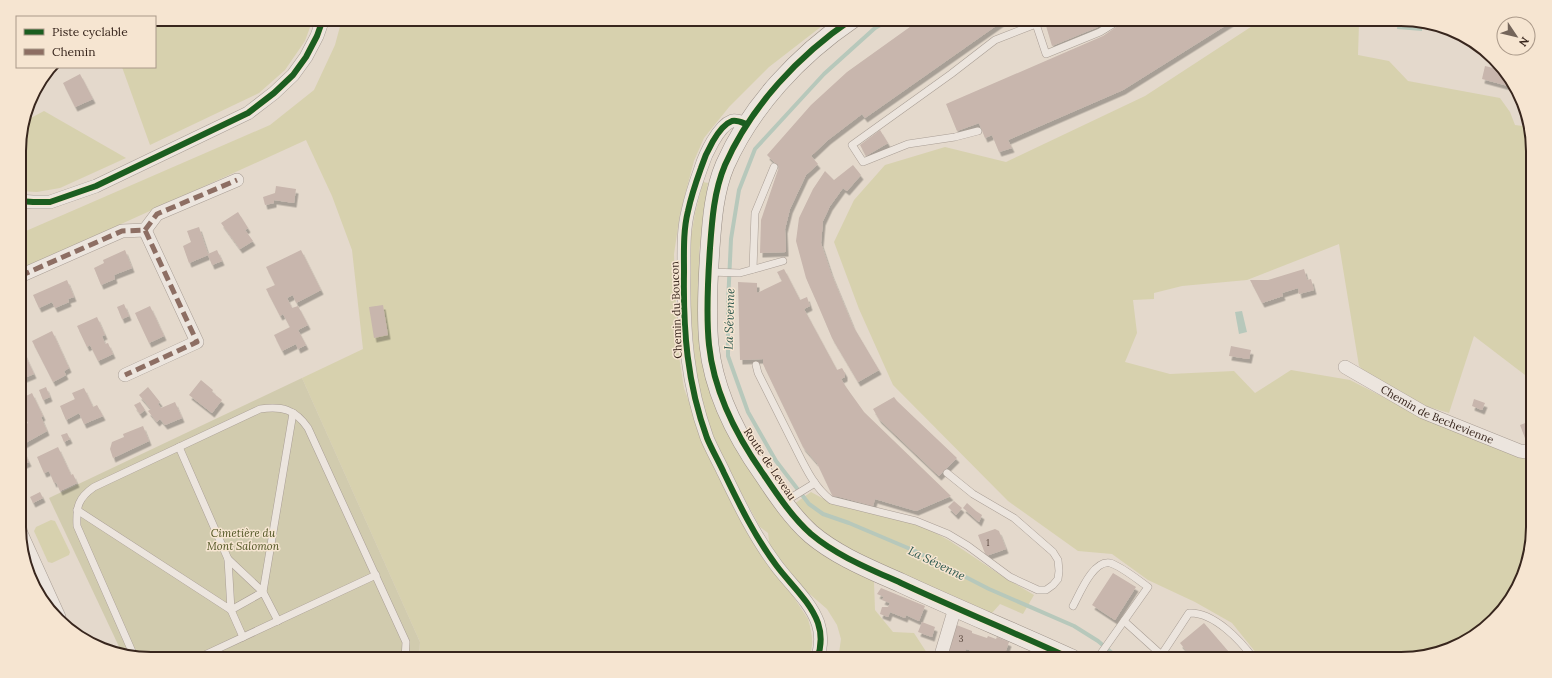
<svg xmlns="http://www.w3.org/2000/svg" width="1552" height="678" viewBox="0 0 1552 678" font-family="Lora,serif">
	<defs>
		<filter id="shadow"><feDropShadow dx="2.5" dy="4.5" stdDeviation="0" flood-color="#0004"/></filter>
	</defs>
	<rect width="100%" height="100%" fill="#e4d9cc"/>
	<!-- green -->
	<g fill="#d7d1ae">
		<polygon points="155,19 313,19 305,41 285,70 259,93 150,145 122,67 155,67"/>
		<path d="M342,19H831L769,67L729,107L704,138L694,161L680,214L674,254L675,289L679,356L684,388L702,438L762,549L808,619C812,633 815,645 808,659H419L420,642L302,378L363,349L352,250L332,196L306,140L20,270L19,234L270,125L314,90L335,45Z"/>
		<polygon points="1263,19 1365,19 1359,23 1358,55 1389,61 1408,81 1500,98 1510,112 1515,125 1529,127 1532,134 1533,381 1474,336 1449,413 1422,405 1364,371 1359,366 1339,244 1247,280 1182,286 1154,293 1154,299 1133,300 1137,333 1125,362 1170,374 1234,371 1255,393 1291,370 1350,380 1430,421 1533,458 1533,527 1523,577 1506,607 1474,637 1409,659 1261,659 1232,623 1195,602 1148,580 1112,554 1078,551 1008,501 893,385 859,309 834,242 854,200 885,165 945,147 1006,162 1145,96"/>
		<polygon points="44,111 126,158 60,188 37,192 19,191 19,142 25,121"/>
		<polygon points="703,182 708,183 699,253 704,363 722,420 743,461 785,518 813,547 874,582 875,610 893,632 914,633 927,653 912,659 835,659 839,653 841,639 837,625 827,609 798,584 770,547 768,533 760,527 716,447 698,390 692,330 688,255 695,213"/>
		<polygon points="811,492 835,505 900,519 930,530 950,541 1002,576 1034,595 1023,614 1000,604 992,613 838,545 813,524 794,504"/>
		<polygon points="51,520 55,521 70,552 69,555 52,563 48,562 34,531 36,527"/>
	</g>
	<!-- cemetery -->
	<polygon fill="#d1cbae" points="302,378 420,642 419,659 151,659 122,653 49,498"/>
	<!-- water -->
	<g fill="#b7c8bb">
		<polygon points="1398,19 1423,23 1422,31 1397,29"/>
		<polygon points="1242,311 1247,332 1239,334 1235,312"/>
	</g>
	<g fill="none" stroke-linecap="round" stroke-linejoin="round">
		<!-- stream -->
		<polyline stroke="#b7c8bb" stroke-width="4" points="891,19 875,28 824,74 755,149 739,190 731,239 728,303 728,356 748,412 776,461 809,504 823,514 849,523 915,551 989,589 1074,626 1098,641 1119,659"/>
	</g>
	<!-- building -->
	<g fill="#c8b6ad" filter="url(#shadow)">
		<polygon points="921,19 1002,19 1003,21 865,118 862,114 828,140 811,156 818,164 806,175 790,209 785,229 786,252 760,253 761,220 779,167 767,155 811,105 847,72"/>
		<polygon points="1044,19 1111,19 1098,27 1052,46"/>
		<polygon points="1128,19 1236,19 1123,90 1008,140 1012,148 999,152 992,135 985,138 979,123 957,131 946,104 1103,36"/>
		<polygon points="1485,66 1506,71 1512,87 1482,79"/>
		<polygon points="80,74 93,99 75,107 63,83"/>
		<polygon points="880,130 888,143 866,156 860,145"/>
		<polygon points="853,165 861,175 847,191 843,188 830,206 823,221 821,243 831,273 853,326 879,370 858,382 832,338 818,305 806,278 796,241 799,218 813,189 825,171 834,180"/>
		<polygon points="276,186 296,189 294,203 274,200 274,203 265,205 263,197 275,193"/>
		<polygon points="238,212 248,228 245,230 253,241 240,249 221,223"/>
		<polygon points="199,227 208,254 217,250 222,261 212,265 208,255 189,263 183,246 191,242 187,231"/>
		<polygon points="125,250 132,268 114,275 115,279 101,285 94,268 104,263 103,260"/>
		<polygon points="301,250 321,290 296,303 293,295 287,298 292,308 298,306 308,325 298,330 306,345 298,349 296,344 282,351 274,335 290,327 283,314 280,316 266,289 275,285 266,267"/>
		<polygon points="784,269 800,300 807,297 810,306 804,309 837,370 842,368 845,373 845,377 841,379 846,387 864,412 951,496 916,511 875,499 873,506 836,496 833,497 817,463 803,447 763,364 763,359 740,360 738,282 757,283 757,293 782,281 777,272"/>
		<polygon points="1304,269 1307,280 1311,279 1314,290 1299,294 1298,288 1282,293 1283,296 1262,303 1250,280 1268,280"/>
		<polygon points="67,280 74,297 68,299 69,302 55,308 52,302 39,308 33,295"/>
		<polygon points="124,304 129,316 122,319 117,307"/>
		<polygon points="383,305 388,335 374,338 369,307"/>
		<polygon points="150,306 164,336 149,343 135,313"/>
		<polygon points="97,317 105,335 102,336 105,344 108,343 113,354 98,361 90,345 87,347 77,326"/>
		<polygon points="52,331 69,368 64,371 66,375 53,382 32,341"/>
		<polygon points="20,344 34,374 22,379 23,382 20,383"/>
		<polygon points="1231,346 1251,350 1249,359 1229,356"/>
		<polygon points="201,380 213,390 212,392 222,400 212,413 189,395"/>
		<polygon points="46,387 50,397 43,400 39,390"/>
		<polygon points="148,387 160,402 158,404 161,408 175,402 182,418 165,425 160,419 157,422 148,411 151,409 139,395"/>
		<polygon points="84,388 93,407 97,405 103,416 84,424 79,413 66,420 60,406 75,399 72,393"/>
		<polygon points="32,393 43,416 41,417 47,431 20,446 20,431 25,428 24,425 28,423 21,408 26,406 22,398"/>
		<polygon points="894,397 897,401 957,458 939,476 879,419 873,409"/>
		<polygon points="1474,399 1485,403 1482,410 1472,406"/>
		<polygon points="140,402 145,410 140,414 134,405"/>
		<polygon points="1533,420 1533,435 1525,438 1520,425"/>
		<polygon points="143,426 149,441 113,458 110,449 112,442 124,437 123,434"/>
		<polygon points="67,433 70,439 64,442 61,435"/>
		<polygon points="58,447 71,475 73,474 77,483 60,491 56,482 54,483 49,471 44,473 37,457"/>
		<polygon points="24,452 29,462 20,466 20,455"/>
		<polygon points="40,492 43,498 33,503 30,497"/>
		<polygon points="954,501 962,508 956,515 948,507"/>
		<polygon points="967,503 976,511 982,515 979,522 963,508"/>
		<polygon points="995,529 999,531 1006,549 986,556 978,535"/>
		<polygon points="1113,573 1136,587 1115,620 1092,605"/>
		<polygon points="881,588 925,606 919,621 906,615 905,618 890,612 888,617 880,614 882,607 888,607 890,603 882,600 884,597 877,594"/>
		<polygon points="922,622 935,627 932,637 918,632"/>
		<polygon points="1204,623 1235,659 1193,659 1180,643"/>
		<polygon points="954,624 972,631 972,633 987,638 988,636 996,639 997,637 1009,642 1003,659 990,657 990,659 982,659 971,655 972,651 966,649 963,657 943,649"/>
	</g>
	<g fill="none" stroke-linecap="round" stroke-linejoin="round">
		<!-- lane casing -->
		<g stroke="#a99e95" stroke-width="8">
			<g id="lane">
				<polyline points="1036,24 1046,54 1100,32 1121,19"/>
				<polyline points="978,131 955,137 908,144 863,162 852,145 951,74 995,40 1036,24 1035,19"/>
				<polyline points="753,269 755,213 774,167"/>
				<polyline points="709,272 740,273 783,261"/>
				<path d="M756,365L758,373C769,395 780,417 791,439C802,460 812,486 831,500L916,521L948,534L968,546L1010,577L1038,590H1046L1053,585L1058,579L1059,571L1058,560L1053,552L1014,518L973,494L947,473"/>
				<polyline points="179,447 228,559"/>
				<polyline points="784,502 815,483"/>
				<polyline points="77,510 231,610 228,559 263,592 293,413"/>
				<path d="M1073,606C1080,593 1093,560 1110,563C1121,566 1138,580 1148,587L1097,659"/>
				<polyline points="1124,621 1166,659"/>
				<polyline points="243,637 231,610 263,592 278,621"/>
				<path d="M1162,654L1189,613C1214,612 1240,640 1254,659"/>
				<path d="M134,656L77,526C76,507 78,498 94,487L260,409C282,406 295,409 308,428L406,642L405,659"/>
				<polyline points="196,659 376,575"/>
			</g>
		</g>
		<!-- street casing -->
		<g stroke="#a99e95" stroke-width="14">
			<g id="street">
				<path d="M746,124C741,122 737,120 732,121C718,126 705,155 701,168C696,182 691,197 688,211C683,231 684,252 684,272C683,330 687,383 707,438C712,450 719,462 724,473C739,504 755,537 776,565C790,584 810,601 818,623C822,635 821,648 817,659"/>
				<polyline points="19,201 33,202 50,202 96,186 248,113 274,93 293,75 306,57 317,36 323,19"/>
				<polyline points="145,230 157,214 237,180"/>
				<polyline points="20,276 122,231 145,230 197,342 125,375"/>
				<path id="s1" d="M1345,367L1423,412L1520,451L1533,453"/>
				<polyline points="20,531 59,617"/>
				<polyline points="941,659 941,655 955,608"/>
			</g>
		</g>
		<!-- secondary casing -->
		<g stroke="#998e85" stroke-width="20">
			<path id="secondary" d="M852,19C799,55 751,106 725,165C714,191 712,220 710,248C708,277 706,316 709,345C714,393 737,437 764,475C778,496 793,518 811,534C837,556 870,569 901,583C957,609 1015,633 1072,659"/>
		</g>
		<!-- lane -->
		<use href="#lane" stroke="#ece5de" stroke-width="7"/>
		<!-- street -->
		<use href="#street" stroke="#ece5de" stroke-width="13"/>
		<!-- secondary -->
		<use href="#secondary" stroke="#ece5de" stroke-width="19"/>
		<!-- quiet -->
		<g stroke="#8d6e63" stroke-width="5" stroke-dasharray="10 5" stroke-linecap="butt">
			<polyline points="145,230 157,214 237,180"/>
			<polyline points="20,276 122,231 145,230 197,342 125,375"/>
		</g>
		<!-- cycleway casing -->
		<g stroke="#f6e5d1" stroke-width="8">
			<g id="cycleway">
				<path d="M852,19C799,55 751,106 725,165C714,191 712,220 710,248C708,277 706,316 709,345C714,393 737,437 764,475C778,496 793,518 811,534C837,556 870,569 901,583C957,609 1015,633 1072,659"/>
				<path d="M746,124C741,122 737,120 732,121C718,126 705,155 701,168C696,182 691,197 688,211C683,231 684,252 684,272C683,330 687,383 707,438C712,450 719,462 724,473C739,504 755,537 776,565C790,584 810,601 818,623C822,635 821,648 817,659"/>
				<polyline points="19,201 33,202 50,202 96,186 248,113 274,93 293,75 306,57 317,36 323,19"/>
			</g>
		</g>
		<!-- cycleway -->
		<use href="#cycleway" stroke="#1b5e20" stroke-width="6"/>
	</g>
	<g text-anchor="middle" dominant-baseline="central" stroke-width="3" stroke-linejoin="round" paint-order="stroke">
		<!-- number labels -->
		<g font-size="9" fill="#5c4a41">
			<text x="988" y="542">1</text>
			<text x="961" y="638">3</text>
		</g>
		<!-- street labels -->
		<g font-size="11" fill="#38261d" stroke="#f6e5d1">
			<text transform="translate(676 310) rotate(-92)">Chemin du Boucon</text>
			<text stroke="none"><textPath href="#s1" startOffset="104">Chemin de Bechevienne</textPath></text>
			<text transform="translate(770 464) rotate(56)">Route de Leveau</text>
		</g>
		<!-- park labels -->
		<g font-size="11" font-style="italic" fill="#515524" stroke="#f6e5d1">
			<text x="243" y="533">Cimetière du<tspan x="243" dy="13">Mont Salomon</tspan></text>
		</g>
		<!-- water labels -->
		<g font-size="12" font-style="italic" fill="#2c584e" stroke="#f6e5d1">
			<text transform="translate(729 319) rotate(-88)">La Sévenne</text>
			<text transform="translate(937 563) rotate(26)">La Sévenne</text>
		</g>
	</g>
	<!-- crop -->
	<path d="M0 0H1552V678H0ZM151 26H1401A125 125 0 0 1 1526 151V527A125 125 0 0 1 1401 652H151A125 125 0 0 1 26 527V151A125 125 0 0 1 151 26Z" fill="#f6e5d1" fill-rule="evenodd"/>
	<path fill="none" stroke="#38261d" stroke-width="2" d="M151 26H1401A125 125 0 0 1 1526 151V527A125 125 0 0 1 1401 652H151A125 125 0 0 1 26 527V151A125 125 0 0 1 151 26Z"/>
	<!-- legend -->
	<rect x="16" y="16" width="140" height="52" fill="#f6e5d1" stroke="#aa9989"/>
	<rect x="24" y="29" width="20" height="6" fill="#1b5e20" stroke="#aa9989"/>
	<text x="52" y="36" font-size="12" fill="#38261d">Piste cyclable</text>
	<rect x="24" y="49" width="20" height="6" fill="#8d6e63" stroke="#aa9989"/>
	<text x="52" y="56" font-size="12" fill="#38261d">Chemin</text>
	<!-- north arrow -->
	<g transform="translate(1516 36) rotate(125)"><circle r="19" fill="#f6e5d1" stroke="#aa9989"/>
	<path d="M0-3L7 15L0 10L-7 15Z" fill="#74655a"/>
	<text y="-6" font-size="11" font-weight="bold" text-anchor="middle" fill="#38261d">N</text>
	</g>
</svg>
